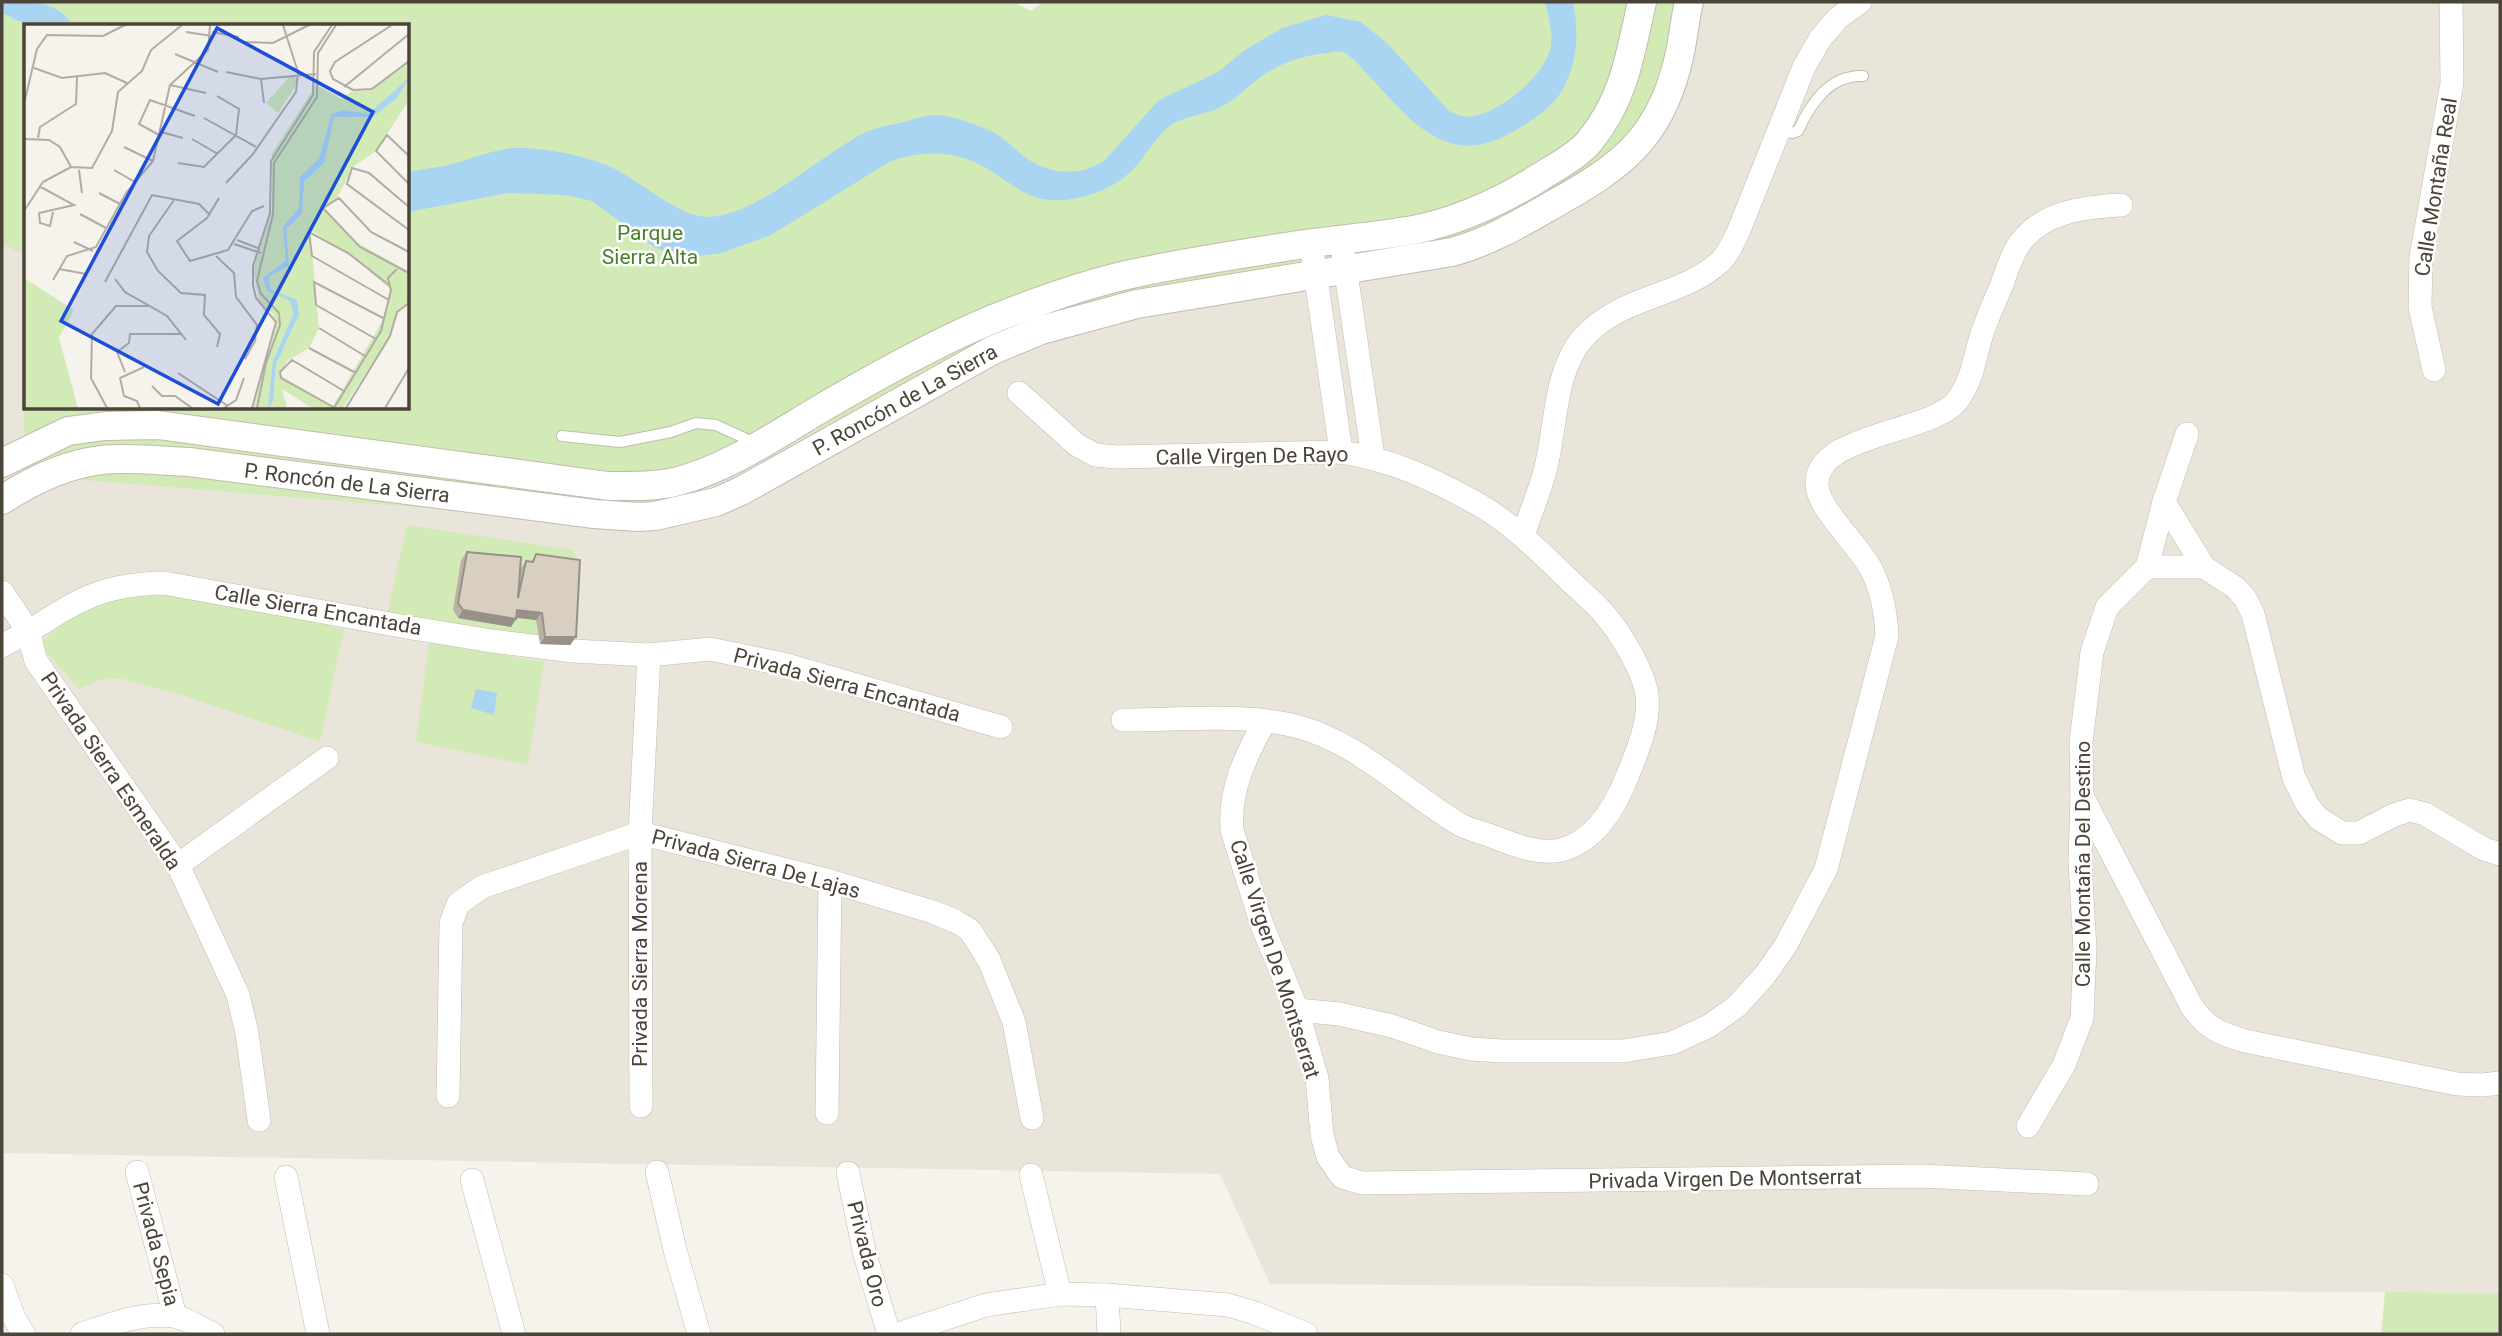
<svg xmlns="http://www.w3.org/2000/svg" width="2502" height="1336" viewBox="0 0 2502 1336" font-family="Roboto,sans-serif">
	<rect width="100%" height="100%" fill="#f6f3ec"/>
	<!-- residential -->
	<polygon fill="#eae5da" points="2,2 26,26 26,368 22,475 1007,331 1661,2 2500,2 2500,1293 1270,1284 1220,1174 2,1153"/>
	<!-- green -->
	<g fill="#d2eab5">
		<polygon points="2,2 1013,2 1031,11 1043,2 1688,2 1668,91 1626,158 1475,246 1344,255 1007,331 635,525 22,475 26,368 26,408 408,408 408,26 26,26 26,255 2,244"/>
		<polygon points="407,525 573,550 576,559 574,568 528,570 461,559 453,610 458,618 512,617 536,620 540,644 385,622"/>
		<polygon points="148,588 263,604 344,630 320,742 185,696 119,678 100,680 79,689 39,644 87,602"/>
		<polygon points="429,642 544,662 528,765 416,742"/>
		<polygon points="2385,1292 2500,1293 2500,1334 2381,1334"/>
	</g>
	<!-- water -->
	<g fill="#a9d4f2">
		<path d="M2,2C33,2 57,0 73,26H29L2,13Z"/>
		<path d="M1545,2H1573C1579,33 1578,60 1563,89C1553,107 1533,120 1516,130C1449,171 1413,123 1370,77C1362,69 1354,57 1343,52C1338,51 1332,52 1327,53C1306,55 1286,61 1268,72C1251,82 1239,98 1221,107C1205,115 1181,116 1167,128C1155,139 1147,153 1137,165C1122,183 1100,193 1078,198C1024,209 1013,178 972,161C945,150 915,152 889,162L771,235L722,253L698,256H675L654,247L592,201L566,195L508,193L408,212V172C421,169 436,168 449,165C471,159 494,149 516,148C545,147 593,157 619,171C641,183 681,217 707,217C754,218 821,155 864,133C876,127 892,125 905,122C914,119 926,115 936,115C953,116 987,127 1001,137C1011,144 1019,154 1029,160C1054,175 1080,176 1104,161L1159,100L1218,72L1245,50L1282,28L1326,15L1361,22L1387,43L1449,111C1457,115 1466,118 1475,116C1502,111 1548,73 1551,45C1553,32 1548,15 1545,2Z"/>
		<polygon points="476,689 497,693 494,715 471,708"/>
	</g>
	<g fill="none" stroke-linecap="round" stroke-linejoin="round">
		<!-- service casing -->
		<g stroke="#c2bbae" stroke-width="12">
			<g id="service">
				<path d="M1777,131L1792,133L1798,131C1811,103 1829,75 1863,76"/>
				<polyline points="562,436 620,442 671,432 696,423 716,425 757,444"/>
			</g>
		</g>
		<!-- minor casing -->
		<g stroke="#c2bbae" stroke-width="24">
			<g id="minor">
				<polyline points="1311,243 1341,452"/>
				<polyline points="1343,252 1373,457"/>
				<polyline points="2434,370 2420,307 2421,257 2452,83 2451,2"/>
				<path d="M1019,393L1077,445L1095,455L1116,457L1341,452C1390,459 1433,479 1476,503C1510,522 1538,550 1566,577C1579,590 1593,601 1605,615C1620,632 1644,672 1647,695C1650,724 1637,751 1627,777C1615,807 1596,841 1561,850C1539,855 1514,845 1494,837C1482,832 1469,830 1459,824C1405,792 1361,744 1299,727C1250,713 1175,720 1123,720"/>
				<polyline points="2164,502 2204,567 2236,588 2245,598 2253,614 2294,778 2307,804 2318,818 2342,833 2359,833 2394,815 2410,810 2425,814 2484,849 2500,854"/>
				<path d="M1523,536C1530,514 1539,493 1545,471C1556,430 1554,372 1582,339C1620,295 1680,298 1720,262C1729,253 1734,241 1739,230L1804,67L1820,39L1838,18L1860,2"/>
				<polyline points="2147,567 2204,567"/>
				<polyline points="2,592 28,631 36,661 178,865 238,995 247,1033 259,1120"/>
				<path d="M2,646C11,640 21,636 31,630C80,599 103,584 164,583L412,628L492,641L573,651L649,655L710,649L787,665L1001,727"/>
				<path d="M1265,721C1246,755 1229,789 1232,830L1262,925L1297,1010L1317,1078L1322,1135L1328,1157L1342,1177L1362,1183L1921,1176L2087,1184"/>
				<path d="M2082,796L2192,1007C2208,1029 2219,1033 2245,1041L2457,1084L2482,1085L2500,1083"/>
				<polyline points="178,865 327,758"/>
				<path d="M1297,1010L1339,1014L1392,1026L1438,1042L1471,1049L1502,1051H1623L1672,1043L1709,1026L1737,1006L1765,975L1786,945L1826,869L1887,636C1886,614 1882,590 1871,569C1860,547 1818,509 1817,485C1814,434 1931,433 1957,401C1972,381 1974,360 1981,337C1986,320 1994,303 2001,287C2006,273 2011,255 2020,243C2043,211 2086,207 2121,205"/>
				<polyline points="448,1096 451,923 458,904 482,887 640,833 830,881 933,912 955,921 970,930 989,960 1014,1022 1032,1118"/>
				<polyline points="641,1106 640,833 649,655"/>
				<polyline points="827,1113 830,881"/>
				<polyline points="2028,1126 2064,1065 2082,1018 2085,949 2080,862 2082,796 2081,742 2092,652 2107,607 2147,567 2164,502 2187,434"/>
				<polyline points="137,1172 175,1316"/>
				<polyline points="657,1172 675,1250 699,1334"/>
				<polyline points="848,1173 865,1255 889,1334"/>
				<polyline points="1031,1175 1060,1294"/>
				<polyline points="286,1177 318,1334"/>
				<polyline points="472,1180 514,1334"/>
				<polyline points="2,1285 14,1318 24,1334"/>
				<polyline points="1107,1295 1109,1334"/>
				<path d="M82,1334C111,1324 142,1312 173,1316C186,1318 201,1328 213,1334"/>
				<polyline points="898,1334 986,1305 1060,1294 1107,1295 1228,1305 1255,1313 1306,1334"/>
			</g>
		</g>
		<!-- tertiary casing -->
		<g stroke="#c2bbae" stroke-width="30">
			<g id="tertiary">
				<path d="M2,463L68,431L105,426L158,425L608,486C630,486 653,487 675,482C726,469 770,439 815,412C871,379 938,341 998,317C1041,300 1086,284 1131,274C1186,262 1242,254 1298,245C1338,239 1378,237 1418,229C1460,220 1503,200 1540,177C1556,167 1577,156 1589,142C1625,98 1630,54 1642,2"/>
				<path d="M2,500C31,481 66,464 102,460C130,457 160,461 189,462L594,514L638,517L655,516L716,502L741,491L993,350L1041,330L1137,304L1452,252C1489,242 1521,223 1554,204C1618,168 1658,141 1677,65C1683,44 1684,23 1689,2"/>
			</g>
		</g>
		<!-- service -->
		<use href="#service" stroke="#fff" stroke-width="10"/>
		<!-- minor -->
		<use href="#minor" stroke="#fff" stroke-width="23"/>
		<!-- tertiary -->
		<use href="#tertiary" stroke="#fff" stroke-width="28"/>
	</g>
	<!-- wall -->
	<polygon fill="#bab2a6" points="467,552 521,568 526,561 531,562 536,554 576,637 570,645 540,644 536,620 516,618 511,627 458,618 453,610 461,560"/>
	<!-- shaded-wall -->
	<g fill="#979187">
		<polygon points="463,610 516,619 511,627 458,618"/>
		<polygon points="517,610 542,613 536,620 512,617"/>
		<polygon points="545,637 576,637 570,645 540,644"/>
	</g>
	<!-- building -->
	<polygon fill="#d8cfc1" stroke="#979187" stroke-width="2" points="467,552 521,557 518,598 526,561 533,562 536,554 580,560 576,637 545,637 542,613 517,610 516,619 463,610 458,603"/>
	<g text-anchor="middle" dominant-baseline="central" stroke-width="5" stroke-linejoin="round" paint-order="stroke">
		<!-- street labels -->
		<g font-size="21" fill="#4b4439" stroke="#fff">
			<text transform="translate(2436 187) rotate(-81)">Calle Montaña Real</text>
			<text transform="translate(905 400) rotate(-29)">P. Roncón de La Sierra</text>
			<text transform="translate(1252 456) rotate(-1)">Calle Virgen De Rayo</text>
			<text transform="translate(347 483) rotate(7)">P. Roncón de La Sierra</text>
			<text transform="translate(318 610) rotate(10)">Calle Sierra Encantada</text>
			<text transform="translate(847 685) rotate(15)">Privada Sierra Encantada</text>
			<text transform="translate(111 771) rotate(56)">Privada Sierra Esmeralda</text>
			<text transform="translate(756 864) rotate(15)">Privada Sierra De Lajas</text>
			<text transform="translate(2083 864) rotate(-90)">Calle Montaña Del Destino</text>
			<text transform="translate(1275 959) rotate(72)">Calle Virgen De Montserrat</text>
			<text transform="translate(640 964) rotate(-90)">Privada Sierra Morena</text>
			<text transform="translate(1725 1179) rotate(-1)">Privada Virgen De Montserrat</text>
			<text transform="translate(156 1244) rotate(75)">Privada Sepia</text>
			<text transform="translate(867 1254) rotate(76)">Privada Oro</text>
		</g>
		<!-- park labels -->
		<g font-size="21" fill="#4a7f2a" stroke="#fff">
			<text x="650" y="233">Parque<tspan x="650" dy="24">Sierra Alta</tspan></text>
		</g>
	</g>
	<!-- overview -->
	<g transform="translate(24 24)">
		<rect width="385" height="385" fill="#f6f3ec"/>
		<path d="M385,37V76L352,127L330,142L313,174L300,184L327,215L385,248V279L376,284L366,312L319,384H288L258,365L263,384H228L251,301L249,290L235,277L229,245L248,185V129L292,61L317,75L329,66L342,67ZM286,206L324,229L367,266L357,299L309,382L256,351L263,337L285,324L295,304ZM271,52L273,60L254,89L242,79L264,54ZM0,254L50,286L35,314L54,384H0Z" fill="#d2eab5" fill-rule="evenodd"/>
		<path d="M385,54L372,75L348,93H310L300,139L280,157L278,190L262,205L265,242L244,253L247,266L273,276L275,290L252,340L249,377L244,384L249,337L270,289L265,276L243,267L239,254L262,237L259,203L275,184L276,153L295,135L308,90L319,86L344,90Z" fill="#a9d4f2"/>
		<path fill="none" stroke="#b2ada4" stroke-width="2" d="M368,1L311,38L306,47L309,55L329,66L348,65L385,37M162,8L188,12M188,8L215,13M220,18L249,19L285,1M151,30L194,48M10,44L38,54L81,49L103,59M202,48L237,55L292,50M237,55L240,79M146,61L182,69M320,63L385,10M0,80L13,25L23,11L79,12L101,1M180,94L232,123M137,108L159,114M137,112L115,100L126,76L171,92M14,114L16,103L52,80L53,53M0,115L25,116L36,123L47,143L68,144L88,107L94,68L118,47L127,26L158,1M168,115L194,130M100,123L129,137M385,132L363,111L352,127L385,160M154,139L180,143L212,111L215,85L193,72M55,146L58,169M90,146L111,158M202,159L229,130L272,68L274,48L259,1M15,162L50,181L15,189L16,199L26,202L29,188M75,169L96,180M195,174L183,194L153,217L166,237L204,226L228,187L240,182M150,176L125,212L123,228L134,247L157,269L181,271L180,291L196,310L193,323M385,183L345,149L328,144L323,160L385,206M0,187L19,158L47,143M56,190L82,204M213,216L236,225M50,218L69,227M210,220L237,229M385,228L347,208L315,174L299,184L336,223L385,249M192,232L210,249L212,273L233,301L231,317L221,335M35,245L62,250M91,255L101,268L143,292L162,316M29,256L43,232L72,223L102,169L129,137L146,61L184,26L186,1M81,258L128,171L175,180L186,191M365,261L324,229L285,208L288,232L365,276M295,304L341,332M352,315L292,281L290,258L359,294M285,324L332,349M101,348L93,328L105,319L106,310H156M154,349L204,382M128,362L138,372H151L168,384M83,384L67,354L68,310L92,282H127M116,384L113,377L100,372L96,354L120,343M200,384L212,376L220,354M228,384L252,298L232,274L229,261V242L246,189L247,137L289,71L290,28L308,1M233,384L242,339L256,301L255,289L237,270L233,257L249,190L250,139L293,73L294,29L312,1M310,384L357,307L367,266L364,254L373,245M311,384L257,354L256,348L268,336L320,367M322,384L366,312L373,288L385,279M361,384L385,344"/>
		<path fill="#1d4ed8" fill-opacity="0.15" stroke="#1d4ed8" stroke-width="3.5" d="M193,4L349,88L194,380L37,297Z"/>
		<rect width="385" height="385" fill="none" stroke="#4b4439" stroke-width="3.5"/>
	</g>
	<!-- border -->
	<rect width="2502" height="1336" fill="none" stroke="#4b4439" stroke-width="7"/>
</svg>
